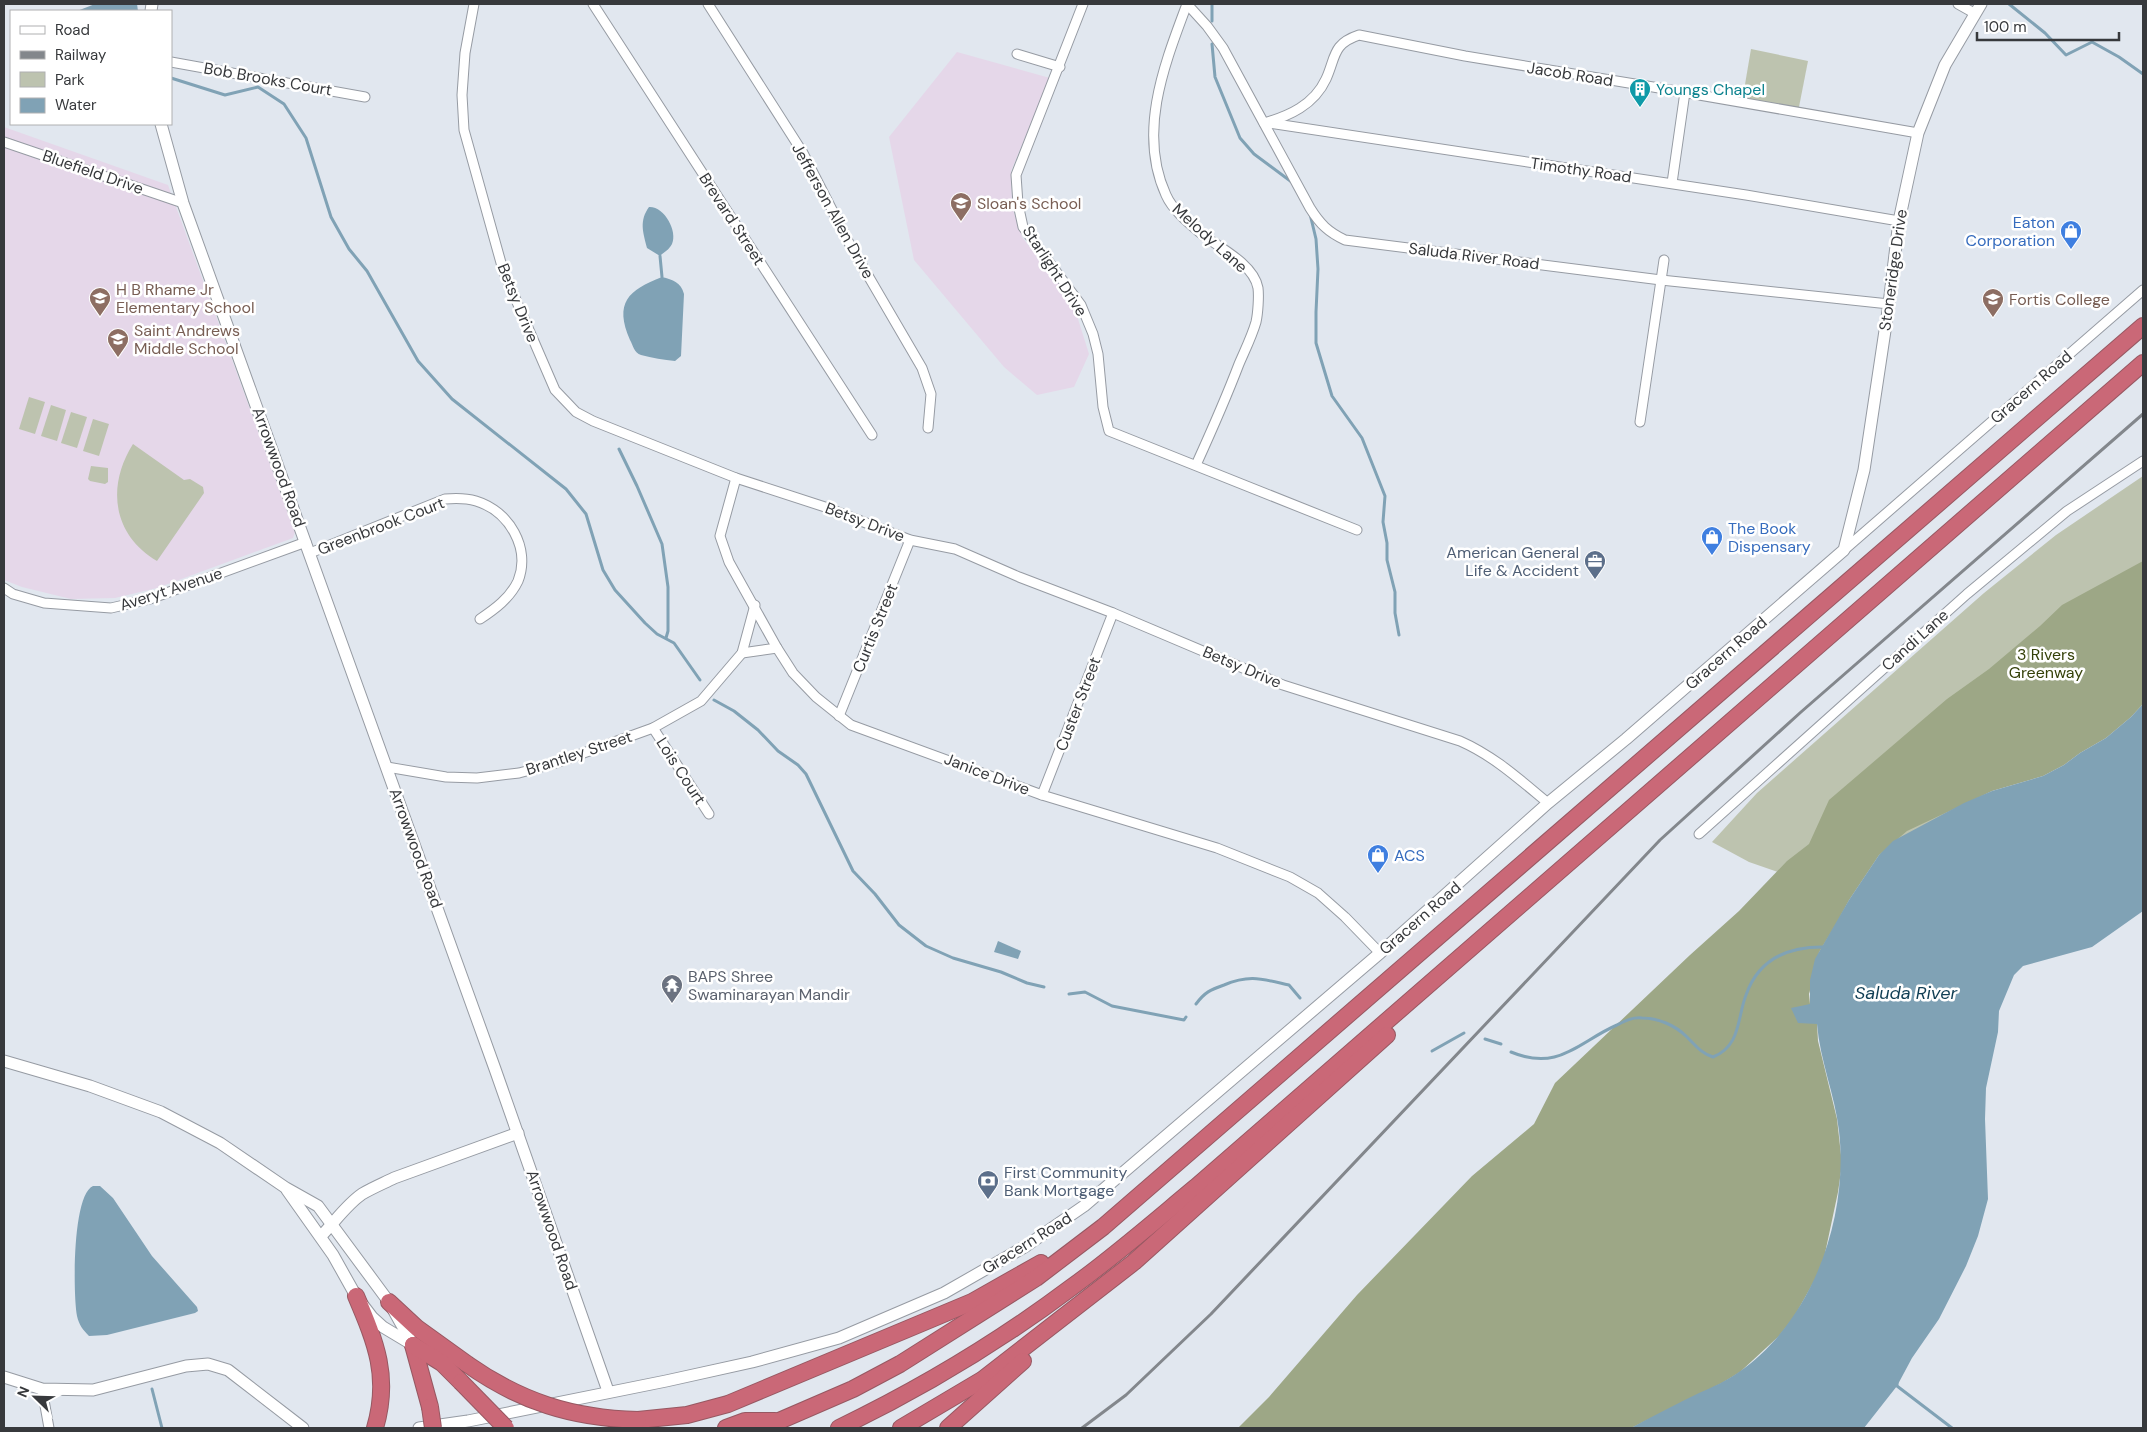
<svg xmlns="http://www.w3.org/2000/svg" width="2147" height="1432" viewBox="0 0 2147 1432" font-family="'DM Sans',sans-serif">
	<rect width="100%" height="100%" fill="#e1e7ef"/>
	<!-- education -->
	<g fill="#e5d7e9">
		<polygon points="957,52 1050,78 1011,171 1012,207 1022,237 1073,303 1089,354 1074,387 1037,395 1004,367 914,260 889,137"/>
		<polygon points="4,127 168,185 295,532 293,538 157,588 115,598 71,599 22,587 4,580"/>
	</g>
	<!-- green -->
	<g fill="#bdc3af">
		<polygon points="1751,49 1808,61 1798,112 1742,102"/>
		<polygon points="29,397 45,402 35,434 19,429"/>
		<polygon points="51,405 66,410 57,441 41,436"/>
		<polygon points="71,412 87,417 77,448 61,443"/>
		<polygon points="93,419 109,424 99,456 83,451"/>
		<path d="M133,444L184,480L190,479L203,487L204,493L157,561C113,535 106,487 133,444Z"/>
		<polygon points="91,466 108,468 108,482 105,484 90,481 88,479"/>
		<polygon points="2143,476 2143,704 1879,855 1849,900 1836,924 1642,1422 1631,1428 1595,1428 1798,879 1749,862 1712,842 1757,793 1984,593 2056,535"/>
	</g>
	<!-- forest -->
	<polygon fill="#9da786" points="2143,561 2143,704 2131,717 2106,738 2080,753 2064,765 2043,776 1992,791 1907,831 1879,855 1849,900 1836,924 1819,952 1809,994 1810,1004 1817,1024 1818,1041 1837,1119 1842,1164 1838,1192 1824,1258 1817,1276 1794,1317 1779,1336 1740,1372 1722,1383 1631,1428 1238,1428 1269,1397 1357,1295 1472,1176 1534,1124 1555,1083 1690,955 1739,911 1787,861 1809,844 1829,800 1947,699 1989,669 2040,626 2062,605"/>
	<!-- water -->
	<g fill="#80a2b5">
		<polygon points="95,4 137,4 138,11 77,11"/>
		<path d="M649,207C664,206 678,231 672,244C669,250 664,252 660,256L647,248C643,232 639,221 649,207Z"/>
		<path d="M662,277C673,280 681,282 684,294L681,356L675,361C664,360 652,358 641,355C634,353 633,345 630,340C614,303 628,290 662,277Z"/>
		<path d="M2143,704V911L2092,947L2023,966L2014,975L1999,1011L1998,1032L1986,1088L1985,1119L1988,1199L1978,1236L1966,1266L1939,1319L1912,1358L1897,1386L1864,1428H1631C1653,1416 1676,1404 1699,1393C1713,1387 1726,1381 1739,1372C1812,1321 1849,1219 1839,1131C1835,1095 1820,1061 1817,1024L1798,1023L1791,1008L1810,1004V980L1815,959L1849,900L1879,855L1893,841L1964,803L1992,791L2043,776L2064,765L2080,753L2106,738L2131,717Z"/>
		<polygon points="998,941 1021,951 1018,959 994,952"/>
		<path d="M93,1186H100L113,1198L152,1256L197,1307L198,1311L195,1313L107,1335L89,1336C83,1330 79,1325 77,1316C73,1295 72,1195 93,1186Z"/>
	</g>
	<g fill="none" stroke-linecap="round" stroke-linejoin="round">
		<!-- stream -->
		<g stroke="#80a2b5" stroke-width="3">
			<polyline points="2009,4 2045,33 2066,55 2092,42 2119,57 2143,74"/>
			<polyline points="1212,21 1212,4"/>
			<polyline points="1212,44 1215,77 1240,138 1254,154 1293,183"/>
			<polyline points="171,78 225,95 258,87 284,104 306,138 331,217 349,249 367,271 418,361 452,399 566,489 586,514 603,570 615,590 645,623 657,634 674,643 700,680"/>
			<polyline points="1310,214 1316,239 1318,269 1316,312 1316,343 1332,396 1362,438 1385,496 1383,522 1387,543 1387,560 1395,592 1395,613 1399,635"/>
			<polyline points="660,256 662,277"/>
			<polyline points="619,449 637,486 662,544 668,587 668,631 666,638"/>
			<polyline points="714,700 734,711 758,730 778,751 798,765 806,774 853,871 875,894 899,925 926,946 953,958 1001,972 1027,983 1044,987"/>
			<polyline points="1069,994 1085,992 1112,1006 1184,1020 1186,1017"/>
			<path d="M1196,1004C1205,992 1210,990 1224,985C1250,974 1262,979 1289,985L1300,998"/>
			<polyline points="1485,1039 1501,1044"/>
			<polyline points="1432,1051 1464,1033"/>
			<path d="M1511,1052C1559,1072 1578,1042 1617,1025C1625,1021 1632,1017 1642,1018C1658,1018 1675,1025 1687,1037C1696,1046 1701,1053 1713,1057C1741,1046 1737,1018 1746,995C1759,958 1790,946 1826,947"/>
			<polyline points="1897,1383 1897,1386 1952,1428"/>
			<polyline points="152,1389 162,1428"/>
		</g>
		<!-- minor casing -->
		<g stroke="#969ba3" stroke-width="11">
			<g id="minor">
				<path d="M474,4L465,53L462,95L464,130L503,270L555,390L576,412L593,421L736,478L825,507L910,540L955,549L1019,577L1113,613L1283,685L1460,741C1494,756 1519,779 1548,803"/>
				<polyline points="593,4 872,435"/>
				<polyline points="708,4 803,153 849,243 922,368 931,394 928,428"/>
				<polyline points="1083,4 1016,175 1018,204 1023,227 1081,305 1093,334 1098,354 1103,407 1109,431 1357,530"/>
				<path d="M1187,4L1207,26L1223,48L1310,208C1320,224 1328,232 1345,240L1661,280L1889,304"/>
				<path d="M1187,4C1165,63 1137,132 1166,195C1173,211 1191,225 1204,236C1221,248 1254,265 1258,288C1259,296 1258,313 1256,322C1252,336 1245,350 1239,364C1226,398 1211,432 1196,465"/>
				<polyline points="1958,4 1974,13"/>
				<polyline points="1017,54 1060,67"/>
				<polyline points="171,62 365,97"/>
				<path d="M1264,123C1289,116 1314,105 1326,79C1336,57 1332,44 1359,35L1465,56L1653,87L1918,133"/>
				<polyline points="1269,123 1746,195 1899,221"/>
				<polyline points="4,142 183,203"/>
				<polyline points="1672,183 1685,92"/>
				<polyline points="1640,422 1664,260"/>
				<polyline points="736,478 720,536 729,562 777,648 793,673 816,697 851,725 1042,795 1217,848 1290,877 1318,893 1345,917 1380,953"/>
				<polyline points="1844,550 2143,290"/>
				<path d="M310,553L445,499C456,498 466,498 476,501C509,511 531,548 518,581C510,598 495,609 480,619"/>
				<polyline points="4,588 13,594 44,603 111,608 150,599 306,542"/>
				<polyline points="742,653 777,648"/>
				<polyline points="839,716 910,540"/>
				<polyline points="653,728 709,814"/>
				<polyline points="387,767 446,777 477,778 519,773 556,763 653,728 701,701 742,653 755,605"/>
				<polyline points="1042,795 1113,613"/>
				<polyline points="1699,834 1967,594 2067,511 2143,461"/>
				<polyline points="42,1389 49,1428"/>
			</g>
		</g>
		<!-- tertiary casing -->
		<g stroke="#969ba3" stroke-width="13">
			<g id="tertiary">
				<polyline points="151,11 152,4"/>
				<polyline points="161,124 183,203 495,1069 608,1391"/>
				<polyline points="4,1061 90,1086 161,1112 220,1143 286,1188 318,1206 389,1302 413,1345"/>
				<polyline points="287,1190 333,1255 356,1296 372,1317 383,1327 413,1345"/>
				<path d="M321,1236C334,1223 346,1205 362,1194C372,1188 384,1183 394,1178L518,1133"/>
				<polyline points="4,1377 42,1389 93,1390 186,1366 208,1364 228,1370 303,1428"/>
				<polyline points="419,1428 468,1421 666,1381 752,1362 839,1338 944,1293 1026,1246 1084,1206 1380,953 1548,803 1626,739 1844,550 1864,470 1889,304 1899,221 1918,133 1945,65 1981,4"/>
			</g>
		</g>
		<!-- motorway casing -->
		<g stroke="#975862" stroke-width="18">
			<g id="motorway">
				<path d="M356,1296C376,1343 390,1377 375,1428"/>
				<polyline points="389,1302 417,1328 467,1364"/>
				<polyline points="413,1345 430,1407"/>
				<polyline points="413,1345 442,1363 461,1382"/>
				<polyline points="638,1420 687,1415 728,1404 972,1302 1041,1263"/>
				<polyline points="726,1428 745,1421 775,1421"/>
				<polyline points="763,1428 853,1389 900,1364 1036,1278 1103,1227 2143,326"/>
				<path d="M839,1428C920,1389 1000,1341 1072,1287C1115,1256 1155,1221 1196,1187L2143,363"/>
				<polyline points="901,1428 982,1380 1134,1262 1387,1035"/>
				<polyline points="948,1428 1023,1361"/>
			</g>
		</g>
		<!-- minor -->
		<use href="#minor" stroke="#fff" stroke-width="9"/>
		<!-- tertiary -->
		<use href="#tertiary" stroke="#fff" stroke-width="11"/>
		<!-- motorway -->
		<use href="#motorway" stroke="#ca6877" stroke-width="16"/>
		<!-- rail -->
		<polyline stroke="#83878c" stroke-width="3" points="1082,1428 1126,1395 1211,1314 1660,840 1801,712 2143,414"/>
		<!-- motorway-bridge casing -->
		<g stroke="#975862" stroke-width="18" stroke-linecap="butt">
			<g id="motorway-bridge">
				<path d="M467,1364C521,1402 572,1418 638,1420"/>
				<polyline points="461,1382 506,1428"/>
				<polyline points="430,1407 433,1428"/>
			</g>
		</g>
		<!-- motorway-bridge -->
		<use href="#motorway-bridge" stroke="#ca6877" stroke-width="16"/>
	</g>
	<!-- icons -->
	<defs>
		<g id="building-pin" transform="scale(1.125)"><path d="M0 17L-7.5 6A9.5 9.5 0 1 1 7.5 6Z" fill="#0f9aa8" stroke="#fff"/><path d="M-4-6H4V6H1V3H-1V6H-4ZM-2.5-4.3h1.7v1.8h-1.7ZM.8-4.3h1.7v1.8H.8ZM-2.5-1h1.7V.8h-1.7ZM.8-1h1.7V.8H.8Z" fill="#fff"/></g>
		<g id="school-pin" transform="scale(1.125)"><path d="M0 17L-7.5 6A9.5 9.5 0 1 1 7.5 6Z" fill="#8d6e63" stroke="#fff"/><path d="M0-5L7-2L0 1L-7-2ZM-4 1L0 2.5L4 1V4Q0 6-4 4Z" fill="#fff"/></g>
		<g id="shop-pin" transform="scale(1.125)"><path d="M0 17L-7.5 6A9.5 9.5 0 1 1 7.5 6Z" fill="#3f7fe0" stroke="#fff"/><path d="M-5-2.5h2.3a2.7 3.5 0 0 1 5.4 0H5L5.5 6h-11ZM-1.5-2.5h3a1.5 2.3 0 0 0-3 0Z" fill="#fff"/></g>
		<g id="university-pin" transform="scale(1.125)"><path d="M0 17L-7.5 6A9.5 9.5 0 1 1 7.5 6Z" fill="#8d6e63" stroke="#fff"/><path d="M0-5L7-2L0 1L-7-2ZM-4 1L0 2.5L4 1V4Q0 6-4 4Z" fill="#fff"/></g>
		<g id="office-pin" transform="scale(1.125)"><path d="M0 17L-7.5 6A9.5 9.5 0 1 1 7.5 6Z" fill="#5c6f8a" stroke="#fff"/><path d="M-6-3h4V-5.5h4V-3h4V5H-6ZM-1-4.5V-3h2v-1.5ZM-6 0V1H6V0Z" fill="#fff"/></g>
		<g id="temple-pin" transform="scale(1.125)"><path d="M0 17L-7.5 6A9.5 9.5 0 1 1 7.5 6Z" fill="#6b7280" stroke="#fff"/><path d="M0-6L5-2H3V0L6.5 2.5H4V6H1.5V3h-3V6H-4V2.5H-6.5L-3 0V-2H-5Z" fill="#fff"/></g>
		<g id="bank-pin" transform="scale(1.125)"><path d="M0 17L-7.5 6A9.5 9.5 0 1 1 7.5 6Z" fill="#5c6f8a" stroke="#fff"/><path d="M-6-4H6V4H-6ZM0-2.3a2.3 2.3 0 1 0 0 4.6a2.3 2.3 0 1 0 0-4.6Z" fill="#fff"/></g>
	</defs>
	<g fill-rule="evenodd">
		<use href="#building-pin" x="1640" y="89"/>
		<use href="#school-pin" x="961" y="203"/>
		<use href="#shop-pin" x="2071" y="231"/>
		<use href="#school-pin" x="100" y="298"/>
		<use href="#university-pin" x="1993" y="299"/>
		<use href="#school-pin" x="118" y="339"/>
		<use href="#shop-pin" x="1712" y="537"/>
		<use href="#office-pin" x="1595" y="561"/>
		<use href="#shop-pin" x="1378" y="855"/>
		<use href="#temple-pin" x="672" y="985"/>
		<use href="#bank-pin" x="988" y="1181"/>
	</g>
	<g text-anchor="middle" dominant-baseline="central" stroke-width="5" stroke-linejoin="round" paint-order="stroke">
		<!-- street labels -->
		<g font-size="16" fill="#37393c" stroke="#fff">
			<text transform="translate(1570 74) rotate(9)">Jacob Road</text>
			<text transform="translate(268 79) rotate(10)">Bob Brooks Court</text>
			<text transform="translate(1581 170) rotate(8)">Timothy Road</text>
			<text transform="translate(93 172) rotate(19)">Bluefield Drive</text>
			<text transform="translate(833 211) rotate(61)">Jefferson Allen Drive</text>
			<text transform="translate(732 219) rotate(57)">Brevard Street</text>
			<text transform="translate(1210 238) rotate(42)">Melody Lane</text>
			<text transform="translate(1474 256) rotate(7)">Saluda River Road</text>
			<text transform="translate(1893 270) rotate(-82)">Stoneridge Drive</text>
			<text transform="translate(1055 271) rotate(57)">Starlight Drive</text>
			<text transform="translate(518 303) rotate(68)">Betsy Drive</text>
			<text transform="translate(2031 387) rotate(-41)">Gracern Road</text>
			<text transform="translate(279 467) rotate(70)">Arrowwood Road</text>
			<text transform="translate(865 522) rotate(21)">Betsy Drive</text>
			<text transform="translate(381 526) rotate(-21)">Greenbrook Court</text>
			<text transform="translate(171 589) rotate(-18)">Averyt Avenue</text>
			<text transform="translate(875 628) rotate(-68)">Curtis Street</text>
			<text transform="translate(1915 640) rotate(-42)">Candi Lane</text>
			<text transform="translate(1726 653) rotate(-41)">Gracern Road</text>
			<text transform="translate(1242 667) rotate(23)">Betsy Drive</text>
			<text transform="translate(1078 704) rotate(-69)">Custer Street</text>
			<text transform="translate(579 753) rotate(-18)">Brantley Street</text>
			<text transform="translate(681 771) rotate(57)">Lois Court</text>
			<text transform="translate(987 774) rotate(21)">Janice Drive</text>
			<text transform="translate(416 848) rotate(70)">Arrowwood Road</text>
			<text transform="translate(1420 918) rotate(-41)">Gracern Road</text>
			<text transform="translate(552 1230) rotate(71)">Arrowwood Road</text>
			<text transform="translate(1027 1243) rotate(-32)">Gracern Road</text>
		</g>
		<!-- culture labels -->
		<g font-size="16" fill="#0d838f" stroke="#fff" text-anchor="start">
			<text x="1656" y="89">Youngs Chapel</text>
		</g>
		<!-- education labels -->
		<g font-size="16" fill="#785e54" stroke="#fff" text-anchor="start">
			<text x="977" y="203">Sloan's School</text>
			<text x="116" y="289">H B Rhame Jr<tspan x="116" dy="18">Elementary School</tspan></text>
			<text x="2009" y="299">Fortis College</text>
			<text x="134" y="330">Saint Andrews<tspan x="134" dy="18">Middle School</tspan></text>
		</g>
		<!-- shop labels -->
		<g font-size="16" fill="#366cbe" stroke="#fff" text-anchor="start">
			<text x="2055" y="222" text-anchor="end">Eaton<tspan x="2055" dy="18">Corporation</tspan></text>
			<text x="1728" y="528">The Book<tspan x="1728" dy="18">Dispensary</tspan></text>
			<text x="1394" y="855">ACS</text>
		</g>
		<!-- service labels -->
		<g font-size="16" fill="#4e5e75" stroke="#fff" text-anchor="end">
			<text x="1579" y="552">American General<tspan x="1579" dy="18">Life &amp; Accident</tspan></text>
			<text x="1004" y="1172" text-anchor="start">First Community<tspan x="1004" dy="18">Bank Mortgage</tspan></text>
		</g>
		<!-- park labels -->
		<g font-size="16" fill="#354109" stroke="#fff">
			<text x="2046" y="654">3 Rivers<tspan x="2046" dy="18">Greenway</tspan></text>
		</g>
		<!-- worship labels -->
		<g font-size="16" fill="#5b616d" stroke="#fff" text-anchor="start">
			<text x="688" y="976">BAPS Shree<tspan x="688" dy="18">Swaminarayan Mandir</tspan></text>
		</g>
		<!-- water labels -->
		<g font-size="18" font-style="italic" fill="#103e54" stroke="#fff">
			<text x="1906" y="993">Saluda River</text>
		</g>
	</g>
	<!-- border -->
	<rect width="2147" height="1432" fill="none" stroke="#37393c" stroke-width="10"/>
	<!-- legend -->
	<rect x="10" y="10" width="162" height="115" fill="#ffffff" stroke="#afb0b1"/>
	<rect x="20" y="26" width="25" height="8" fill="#ffffff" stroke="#afb0b1"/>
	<text x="55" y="35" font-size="15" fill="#37393c">Road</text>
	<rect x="20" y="51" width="25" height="8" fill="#83878c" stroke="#afb0b1"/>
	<text x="55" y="60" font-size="15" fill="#37393c">Railway</text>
	<rect x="20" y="72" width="25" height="15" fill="#bdc3af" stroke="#afb0b1"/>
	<text x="55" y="85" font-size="15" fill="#37393c">Park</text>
	<rect x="20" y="98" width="25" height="15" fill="#80a2b5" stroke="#afb0b1"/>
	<text x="55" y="110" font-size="15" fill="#37393c">Water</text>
	<!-- north arrow -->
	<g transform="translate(35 1397) rotate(293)" stroke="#ffffff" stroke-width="4" paint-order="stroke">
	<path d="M0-4L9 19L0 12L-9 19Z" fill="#37393c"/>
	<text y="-8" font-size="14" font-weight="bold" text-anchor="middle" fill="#37393c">N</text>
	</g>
	<!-- scale -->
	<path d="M1977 32v8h142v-8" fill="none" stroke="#37393c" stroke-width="2.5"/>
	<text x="1984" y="32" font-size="15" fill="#37393c" stroke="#ffffff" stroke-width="4" paint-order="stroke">100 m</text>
</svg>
